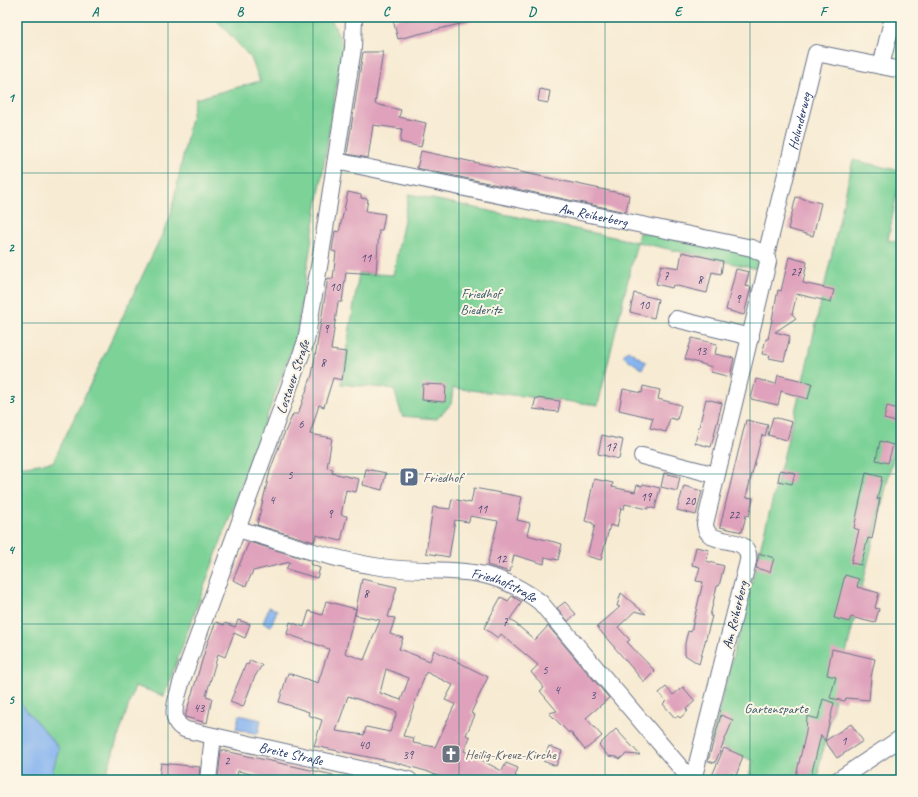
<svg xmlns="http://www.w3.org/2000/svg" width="918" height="797" viewBox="0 0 918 797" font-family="Caveat,sans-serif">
	<rect width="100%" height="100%" fill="#fcf5e5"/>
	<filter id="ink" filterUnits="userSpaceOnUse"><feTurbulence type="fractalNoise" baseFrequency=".025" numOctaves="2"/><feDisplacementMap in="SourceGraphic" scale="8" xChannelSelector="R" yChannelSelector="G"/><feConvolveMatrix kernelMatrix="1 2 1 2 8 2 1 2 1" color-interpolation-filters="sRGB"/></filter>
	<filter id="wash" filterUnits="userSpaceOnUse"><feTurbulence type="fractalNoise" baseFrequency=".012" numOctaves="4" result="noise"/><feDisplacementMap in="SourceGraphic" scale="16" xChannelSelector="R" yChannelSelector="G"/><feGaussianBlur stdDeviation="0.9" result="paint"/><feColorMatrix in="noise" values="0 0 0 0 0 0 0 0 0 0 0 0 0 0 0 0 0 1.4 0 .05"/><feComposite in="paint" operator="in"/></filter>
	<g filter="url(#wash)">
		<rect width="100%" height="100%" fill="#f7ebd3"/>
		<!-- green -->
		<g fill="#7bd297" stroke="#4b807a">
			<polygon points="214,17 330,17 343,45 296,337 164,696 135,686 104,780 50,780 52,767 17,697 17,467 53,462 170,218 195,99 260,81 251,58"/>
			<polygon points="853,160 901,171 888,240 901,243 901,425 818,770 820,771 817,780 748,780 753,761 711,742 806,368"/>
			<polygon points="409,194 637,242 639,232 752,254 761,259 762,270 637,242 598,405 453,388 451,404 437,419 402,416 394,389 341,384 359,273 393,275"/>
		</g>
		<!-- water -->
		<g fill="#85b4ef" stroke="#5072a6">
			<polygon points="628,350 646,362 642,369 623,356"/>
			<polygon points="269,607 277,610 271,626 263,623"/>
			<polygon points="17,697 23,706 59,748 50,780 17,780"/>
			<polygon points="239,715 261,720 258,734 236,729"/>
		</g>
		<g id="blocks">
			<!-- building -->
			<g fill="#dfa1bb" fill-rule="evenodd">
				<polygon points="405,17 472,17 472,21 398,39 393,20"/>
				<polygon points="363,52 383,52 375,104 401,110 399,117 426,123 421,147 400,142 402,129 373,125 368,158 347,154"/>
				<polygon points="540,89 550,91 548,103 538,101"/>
				<polygon points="421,151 629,195 626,212 417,168"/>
				<polygon points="348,192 361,195 361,198 368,199 366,211 385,214 382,230 379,230 376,274 346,272 342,302 338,302 331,350 346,352 342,380 333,378 324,407 319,405 310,434 332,438 327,468 333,469 332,473 359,479 356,492 346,490 341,515 347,516 341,541 316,535 314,542 257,525 270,471 281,441 293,414 298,414 312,375 328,278 333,279 336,252 332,251 335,231 339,232"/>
				<polygon points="796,197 821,203 813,236 788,229"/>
				<polygon points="682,252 723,261 721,274 712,272 707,293 673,285 672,288 656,284 661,265 679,268"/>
				<polygon points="789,257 807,262 803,283 834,290 831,302 797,294 792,314 796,318 775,332 790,336 784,361 769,358 770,355 762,354 766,339 768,339 778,290 781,291"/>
				<polygon points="736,269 749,272 745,286 751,287 744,315 726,310"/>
				<polygon points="634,293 658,299 654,318 630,312"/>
				<polygon points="692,338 717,344 715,354 734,358 730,377 711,372 712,367 685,359"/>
				<polygon points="778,375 812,383 808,399 781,391 778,405 751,399 756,379 776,384"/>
				<polygon points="423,384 446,385 445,402 422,400"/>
				<polygon points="643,386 660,390 658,399 681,405 677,420 670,418 666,432 650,428 653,418 619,410 623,389 642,393"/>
				<polygon points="536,398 560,401 558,412 533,409"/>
				<polygon points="706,399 722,403 711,447 695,443"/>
				<polygon points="887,406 899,409 896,422 884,419"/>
				<polygon points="773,417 792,422 787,440 768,435"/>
				<polygon points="746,420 768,425 765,436 762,435 746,497 753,498 749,516 746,515 742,532 720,527"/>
				<polygon points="602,435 623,440 619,459 598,454"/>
				<polygon points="880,441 893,445 888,463 876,460"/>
				<polygon points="366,469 386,473 382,490 363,485"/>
				<polygon points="780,470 795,473 792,484 778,481"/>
				<polygon points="664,473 680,477 677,491 661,487"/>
				<polygon points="866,473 882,477 877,500 880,498 872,539 868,538 861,565 851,563 859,530 854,528"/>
				<polygon points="594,479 613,483 612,487 635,492 637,485 642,486 643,484 660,488 655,509 649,507 648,509 625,504 624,509 621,508 617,527 610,525 601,560 587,556 595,525 593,525 593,523 585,521"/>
				<polygon points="684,486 702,491 696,515 677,510"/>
				<polygon points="474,488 522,497 517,520 530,523 527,535 562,544 558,560 545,557 544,564 514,555 510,572 487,565 498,521 470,516 469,522 455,520 449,557 426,553 433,507 450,509 452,499 471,503"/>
				<polygon points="249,542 312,561 310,564 320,568 317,578 286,569 290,562 253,571 246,586 233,580"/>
				<polygon points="696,547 709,550 706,561 724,566 719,586 717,586 710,616 712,616 699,664 685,655 685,643 688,631 691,632 703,582 696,581 700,567 692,565"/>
				<polygon points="759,553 774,558 770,572 756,568"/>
				<polygon points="845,575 859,579 857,587 879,593 875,608 879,609 875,623 851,617 849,622 834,618"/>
				<path d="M362,579L397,587L388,617L395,618L390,634L403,638L399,649L430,661L434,650L488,677L471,713L475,715L466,735L470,737L464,751L502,771L506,763L518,768L515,776L523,780H448L426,771L393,762L314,746L322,720L308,715L309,712L279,702L288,673L318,683L329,649L287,634L290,622L304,627L309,611L322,615L326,601L356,609ZM356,609L355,615L380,620L364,660L345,653ZM386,669L409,678L401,700L380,693ZM426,672L453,685L445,700L455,704L435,747L413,743L414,738L403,736ZM348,696L397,712L390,732L366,727L364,735L336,731Z"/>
				<polygon points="621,593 646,614 635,611 618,627 630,640 627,642 655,671 644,682 597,627 620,607 617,606"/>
				<polygon points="512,596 522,602 510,619 535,640 548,626 609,698 586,718 602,736 585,750 570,731 569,733 549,713 557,711 540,691 544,688 531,672 538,665 501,634 498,638 484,628 501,597 508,601"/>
				<polygon points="565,602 576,614 568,621 557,608"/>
				<polygon points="238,620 250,624 245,638 234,633 225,657 218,654 206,696 212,698 207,723 185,717 207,644 216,622 224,625 225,623 235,627"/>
				<polygon points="832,649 875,659 871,677 869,700 846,698 845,701 830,698 836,677 827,675"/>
				<polygon points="250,660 262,665 254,678 243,707 230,702 246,664 248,665"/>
				<polygon points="666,687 673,695 683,687 695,701 686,709 688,711 680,718 678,716 675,718 663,704 666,701 659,693"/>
				<polygon points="823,699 834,703 825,741 821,735 810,780 795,780 806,732 807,716 818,719"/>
				<polygon points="721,715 733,720 715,763 708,761"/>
				<polygon points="851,724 863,741 837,758 825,741"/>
				<polygon points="616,729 640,755 626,754 620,759 617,757 608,756 599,745"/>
				<polygon points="549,746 562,751 556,766 543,761"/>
				<polygon points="724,748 743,756 736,776 731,773 728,780 710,780"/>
				<polygon points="221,750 333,775 333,780 267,780 268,778 238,771 236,780 218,780"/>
				<polygon points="161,763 200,767 199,780 159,780"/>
			</g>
		</g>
	</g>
	<g filter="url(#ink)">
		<use href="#blocks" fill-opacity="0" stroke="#687187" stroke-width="1"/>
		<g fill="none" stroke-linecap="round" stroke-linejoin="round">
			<!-- street casing -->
			<g stroke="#687187" stroke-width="18">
				<g id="street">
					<path id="s1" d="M354,17L353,48L320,261L306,341L182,680C178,696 165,723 187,730L409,780"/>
					<polyline points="881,66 893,17"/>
					<path id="s2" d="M336,161L752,248L766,255L768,262L705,524C706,550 752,531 748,561L693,780"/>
					<path id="s3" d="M766,255L816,53L901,70"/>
					<polyline points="676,319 751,337"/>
					<polyline points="642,456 716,475"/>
					<path id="s4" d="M238,529C283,542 327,558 374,566C440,577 480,557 540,602L691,780"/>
					<polyline points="208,780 213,736"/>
					<polyline points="838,780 901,738"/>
				</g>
			</g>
			<!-- street -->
			<use href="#street" stroke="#fff" stroke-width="16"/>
		</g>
	</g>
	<!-- grid -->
	<path fill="none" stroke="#0f766e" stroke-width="1" stroke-opacity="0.55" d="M168,17V780M313,17V780M459,17V780M605,17V780M750,17V780M17,173H901M17,323H901M17,474H901M17,624H901"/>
	<!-- icons -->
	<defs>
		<g id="parking-square" transform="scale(1)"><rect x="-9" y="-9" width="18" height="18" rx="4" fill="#5c6f8a" stroke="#fcf5e5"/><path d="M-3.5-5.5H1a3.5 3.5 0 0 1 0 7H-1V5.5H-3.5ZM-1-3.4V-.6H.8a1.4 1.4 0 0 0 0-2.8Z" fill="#fff"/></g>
		<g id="church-square" transform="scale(1)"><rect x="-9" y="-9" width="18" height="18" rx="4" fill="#6b7280" stroke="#fcf5e5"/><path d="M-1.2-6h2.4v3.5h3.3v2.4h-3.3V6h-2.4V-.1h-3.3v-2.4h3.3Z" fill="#fff"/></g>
	</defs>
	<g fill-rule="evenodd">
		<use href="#parking-square" x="409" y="477"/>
		<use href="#church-square" x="451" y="754"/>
	</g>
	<g text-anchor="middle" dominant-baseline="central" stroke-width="4" stroke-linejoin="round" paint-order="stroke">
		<!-- number labels -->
		<g font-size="12" fill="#4c4c75">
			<text x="366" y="258">11</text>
			<text x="796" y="272">27</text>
			<text x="666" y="276">7</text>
			<text x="700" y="280">8</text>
			<text x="335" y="287">10</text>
			<text x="738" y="299">9</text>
			<text x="644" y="305">10</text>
			<text x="326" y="329">9</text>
			<text x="701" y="351">13</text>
			<text x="323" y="363">8</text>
			<text x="301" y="424">6</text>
			<text x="611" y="447">17</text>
			<text x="290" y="475">5</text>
			<text x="646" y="497">19</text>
			<text x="272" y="500">4</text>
			<text x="690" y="501">20</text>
			<text x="482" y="509">11</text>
			<text x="330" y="514">9</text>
			<text x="734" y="515">22</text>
			<text x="501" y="559">12</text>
			<text x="366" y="594">8</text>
			<text x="505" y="622">7</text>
			<text x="545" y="670">5</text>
			<text x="557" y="690">4</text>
			<text x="593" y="695">3</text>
			<text x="199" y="708">43</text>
			<text x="844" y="741">1</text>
			<text x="364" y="745">40</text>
			<text x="408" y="755">39</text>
			<text x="227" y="761">2</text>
		</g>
		<!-- street labels -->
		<g font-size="14" fill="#1b2f5e" stroke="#fcf5e5">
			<text stroke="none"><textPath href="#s3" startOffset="138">Holunderweg</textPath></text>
			<text stroke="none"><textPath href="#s2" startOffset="263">Am Reiherberg</textPath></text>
			<text transform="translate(293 377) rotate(-71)">Lostauer Straße</text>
			<text stroke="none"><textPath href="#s4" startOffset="274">Friedhofstraße</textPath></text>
			<text transform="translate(735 615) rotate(-76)">Am Reiherberg</text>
			<text stroke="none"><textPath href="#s1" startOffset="852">Breite Straße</textPath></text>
		</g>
		<!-- park labels -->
		<g font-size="14" fill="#33586c" stroke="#fcf5e5">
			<text x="481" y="293">Friedhof<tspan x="481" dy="16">Biederitz</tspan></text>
			<text x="776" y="708">Gartensparte</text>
		</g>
		<!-- service labels -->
		<g font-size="14" fill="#4e5e75" stroke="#fcf5e5" text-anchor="start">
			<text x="423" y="477">Friedhof</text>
		</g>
		<!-- worship labels -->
		<g font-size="14" fill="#5b616d" stroke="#fcf5e5" text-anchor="start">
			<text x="465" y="754">Heilig-Kreuz-Kirche</text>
		</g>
	</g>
	<!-- margin -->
	<rect width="918" height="797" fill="none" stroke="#fcf5e5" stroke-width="44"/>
	<rect x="22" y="22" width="874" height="753" fill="none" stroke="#0f766e" stroke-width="1.5"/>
	<g font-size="13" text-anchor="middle" font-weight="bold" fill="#0f766e">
		<text x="95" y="16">A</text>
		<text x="240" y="16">B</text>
		<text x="386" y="16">C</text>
		<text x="532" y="16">D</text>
		<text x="678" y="16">E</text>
		<text x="823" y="16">F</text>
		<text x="11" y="102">1</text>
		<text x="11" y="252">2</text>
		<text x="11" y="403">3</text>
		<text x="11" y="554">4</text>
		<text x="11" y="704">5</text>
	</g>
</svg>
